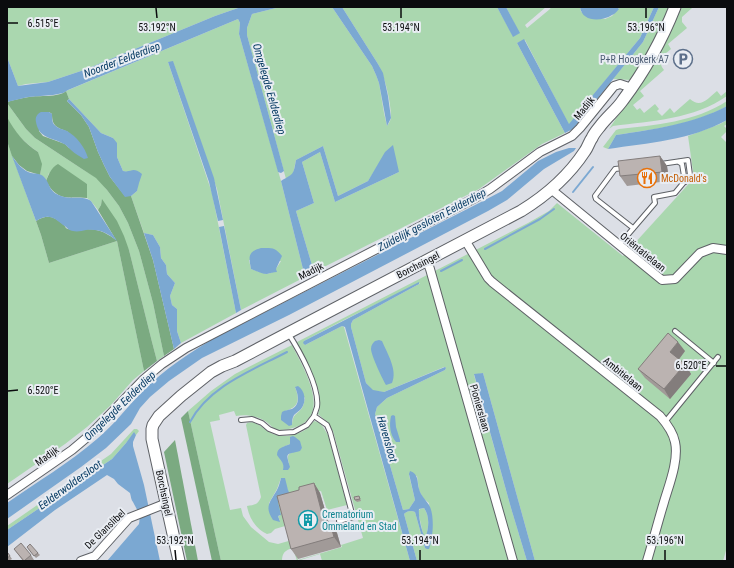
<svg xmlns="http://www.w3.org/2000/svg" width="734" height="568" viewBox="0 0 734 568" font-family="'Roboto Condensed',sans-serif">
	<rect width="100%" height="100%" fill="#dcdfe6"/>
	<!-- green -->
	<g fill="#aad7af" fill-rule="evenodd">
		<polygon points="7,7 241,7 215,16 84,70 48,82 26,84 18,86 7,57"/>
		<path d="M280,7H332L372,66L376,75L379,83L384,113L387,126C389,123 391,120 391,117C391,102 385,77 378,64L342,7H497L513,36L519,33L506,7H546L525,25L527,28L550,9L551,7H580L581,12L605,19L612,16L619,8L617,7H654L640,38L569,125L525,40L517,43L565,133L542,144L479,189L314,272L296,211L314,203L302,162L320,152L335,202L399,172L380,162L368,181L338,196L323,146L296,160L293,174L286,179L247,35V28L252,14Z"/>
		<polygon points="659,7 671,7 658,35 631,80 613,79 643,42"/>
		<path d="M682,7H690L692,8L682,17V22L687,28L668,44L671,49C663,56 656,59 664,70L640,91L644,96L633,105L637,110L640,108L644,113L655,104L659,109L657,111L662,116L670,108L674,113L690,99C701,109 708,98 717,91L721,96L727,91V96C694,119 652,121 613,126L609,129L631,96Z"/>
		<path d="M238,19L240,23L239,34L281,181L305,277L241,310L217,189L173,62H168L212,193L236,313L181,343L177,331V309L172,305L170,296L175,283L167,274L166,265L161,258L160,247L153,235L144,233L131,196L137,191L138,183L127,172L123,171L117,157V149L113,138L101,133L69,99L66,91ZM249,260L281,261C271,278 268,275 251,269Z"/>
		<path d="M727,101V106C693,125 655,129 616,135L608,149L603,147L616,130L619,129C655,125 695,122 727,101Z"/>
		<path d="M7,103L26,129L35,138L82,169L97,178L107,190L119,206L128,223L139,251L153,303L164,356L157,361L152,342L129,250L102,200L101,205L98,210L91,201L87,198V184L49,173L46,181L44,177L40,175L41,170L38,152C28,145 9,129 7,116C6,112 7,107 7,103Z"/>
		<path d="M727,120V124L724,126L727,129V131L721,137L727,143V547L723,561H535L483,373L474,375L511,508L527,561H417L404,514C407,511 411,510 415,512L425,548L430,546L432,530L429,503L423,498L419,490L417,476L409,475L415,500L409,509L403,510L375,414L377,407L387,398L445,370L446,368L444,367L384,392L373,391L366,383L351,327V324L353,320L419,284L420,283L344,320L304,341V343L305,345L342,326L344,327L410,561H322L320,554L297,561L293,548C285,550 282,553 282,561H221L188,411L211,391L235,374L292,345C301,364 328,406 304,423C298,427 288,430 281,430C273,430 271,425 265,421C256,416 246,414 236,416L234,411L219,415L220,420L210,422L230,510L241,508L243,516L251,527L269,542L278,544L292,540L298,560L342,547L341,545L363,538L333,431L327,422L318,414L320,407L319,392L297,342L528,223L549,211L557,203L623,256L694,178L688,136L720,124ZM295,387L305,398C304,401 304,405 302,408C296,416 293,413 292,425L285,411C299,407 300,400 295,387Z"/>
		<polygon points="7,141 41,235 49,263 117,241 144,371 133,380 111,405 87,427 65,444 7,484"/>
		<path d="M314,421C322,422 324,429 328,435L347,505L327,510L321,491L279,502L285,526L275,529L271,533L267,534C256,529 249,518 247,506C254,505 258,505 261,497L246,425L247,423C256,420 262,428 269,432C280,439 295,436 305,430C308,428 311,424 314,421ZM291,441L302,448L300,450C292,453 285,452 289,463L284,466L282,461L283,447L290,444ZM281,478L285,483L291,498L277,502L280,516H278L280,521L269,503L277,489Z"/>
		<polygon points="134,429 137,429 139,431 136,435 134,433 126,443 112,459 7,530 7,526 111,454"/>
		<path d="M424,508C430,516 429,529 425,538L423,534L418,511L420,509Z"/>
	</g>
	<!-- forest -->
	<g fill="#7baa81" fill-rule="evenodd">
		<path d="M66,91L69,99L67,101L81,115L89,127L98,152L104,165L110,177L125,196H131L153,260L174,349L164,356L153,303L139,251L128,223L119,206L107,190L96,178L82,169L35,138L26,129L7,103V102C14,100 21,98 29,97C39,95 58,98 66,91ZM45,112H49L52,114C52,127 57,127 68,132L69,148L65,144L43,136L39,131Z"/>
		<path d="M7,117C15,132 24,143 38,152L42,164L40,175L27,171L19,165L12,156L7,141Z"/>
		<path d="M58,164L87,184V198C67,197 57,201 46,181C49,174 51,168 58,164Z"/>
		<path d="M102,199L117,221L124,236L129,250L152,342L157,361L144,371L117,241L49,263L41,235L36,221C48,214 53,216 64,225C65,226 66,229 68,229C70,230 75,229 78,229C96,229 101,229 116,240L98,210L101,205Z"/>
		<polygon points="188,411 221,561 212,561 181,418"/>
		<polygon points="175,440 198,561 187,561 164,452"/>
	</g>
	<!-- water -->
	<g fill="#7ba8d2" fill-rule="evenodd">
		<polygon points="241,7 280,7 252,14 247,28 247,35 284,171 281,173 278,172 239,34 240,23 238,19 68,90 63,93 53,95 28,97 7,102 7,88 8,88 7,84 7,57 18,86 48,82 84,70 215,16"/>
		<polygon points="332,7 342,7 378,64 383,73 388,96 391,118 387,126 379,83 376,75 372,66"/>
		<polygon points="497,7 506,7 520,33 513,37"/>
		<path d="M580,7H617L619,9C617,11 615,14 612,15C601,22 582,22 580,7Z"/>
		<polygon points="654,7 659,7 643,42 573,129 565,133 517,43 524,39 569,124 640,38"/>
		<polygon points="173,61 214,178 223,220 218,221 209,182 168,62"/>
		<path d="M69,99L101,133L113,138L117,143V157L123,171C132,173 132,166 142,174L139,183L137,191L131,196L125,197L110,177L104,165L98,152L89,127L81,115L67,101Z"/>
		<path d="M727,106V120C691,140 648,143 608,149L616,135C655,129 693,124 727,106Z"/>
		<path d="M41,112H49L52,114C52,117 52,120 53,123C56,128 62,129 67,131C76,136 85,147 88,158L84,159C80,156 75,154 71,150C68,148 67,145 64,144C52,137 39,139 36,122C35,117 37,114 41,112Z"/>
		<path d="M393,145L399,172L335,202L320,152L302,162L314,203L296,211L314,272L305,277L281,181C294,173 293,176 296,160L323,146L338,196L368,181L385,152Z"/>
		<path d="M569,148H576L574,151L544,169L507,200L488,211L289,315L202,358L169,381L150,397L140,408L131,424L106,448L81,467L7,519V503C37,482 69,463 97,439C114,425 127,407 143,391C164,369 191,352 216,337L483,201L502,191L538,161L556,152Z"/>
		<path d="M12,156C17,163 23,171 31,173C35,174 39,173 43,176C51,183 47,191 61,196C71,200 83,195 91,201L117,241C106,232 100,229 86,230C82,231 77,232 73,231C69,231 67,227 63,225C52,216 48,214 36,221Z"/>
		<polygon points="224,226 241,310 236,313 219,227"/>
		<polygon points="144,233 153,235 160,247 161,258 166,265 167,274 175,283 170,296 172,305 177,309 177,331 181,343 174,349 153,260"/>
		<path d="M261,248C272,248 275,247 282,256L276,269L277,272C273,272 271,273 267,274C262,274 256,271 251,269C249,257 247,252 261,248Z"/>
		<path d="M419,282V284L353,320L351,324V327L366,383L373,390L384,392L445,367L446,368L445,370L387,398L377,407L375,414L403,510L409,509L415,500L409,474L410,471C419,474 417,482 419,489C421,496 426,500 429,505C435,515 433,538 429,549H427L425,548L415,512C411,510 407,511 404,514L417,561H410L345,327L342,326L305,345L303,343L304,341ZM424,508C430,516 429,529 425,538C422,532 418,516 419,509Z"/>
		<path d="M379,340L382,341C387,353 398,370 392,383L386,385C383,380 371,355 371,349C371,345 373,343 375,341Z"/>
		<polygon points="483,373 535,561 527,561 511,508 474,374"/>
		<path d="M298,386C305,391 307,401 301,409C299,411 296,413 294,415C292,418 292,422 292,425L289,426L281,420V416L282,412C285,410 289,410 292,409C301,404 298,394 295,387Z"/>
		<path d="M393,415L395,416L396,427L400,440V442H396C390,435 389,425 391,416Z"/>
		<path d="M134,432L136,435L133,442V446L144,485L160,561H107L139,524C141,514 137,510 133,502C131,500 131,496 130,493L118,484L114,479L107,475L55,510L7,547V530L112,459L126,443Z"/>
		<path d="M293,436L295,437L300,441L302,448L300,451C285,455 286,452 290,467L288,470H283C285,463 280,460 277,455C277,447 284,447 290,444V437Z"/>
		<path d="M281,478H285L288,490L292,498L278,502L281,515L278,516L280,522L273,520C264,507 270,502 277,490C279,486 280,482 281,478Z"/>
	</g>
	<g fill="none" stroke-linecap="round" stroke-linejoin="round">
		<!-- stream -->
		<g stroke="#7ba8d2" stroke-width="2">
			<polyline points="573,192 593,167"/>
			<polyline points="485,249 540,219 554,209"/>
			<polyline points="441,271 462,260"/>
			<path d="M190,422C209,386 253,370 287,352"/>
		</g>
		<!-- service casing -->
		<g stroke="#5e6166" stroke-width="6">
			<g id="service">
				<polyline points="679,162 682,164 685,182"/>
				<polyline points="624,168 615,169 595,196 596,199 633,228"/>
				<polyline points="619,245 655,203 654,197 675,193 690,175 688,160 661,164"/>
				<polyline points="675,331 714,363"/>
				<path d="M288,333C299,350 320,387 317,407C316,410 315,413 314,416L327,425L330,432L353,517L339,521"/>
				<polyline points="241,420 252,419 262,423 269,429 279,433 294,432 307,425 314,416"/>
				<polyline points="665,422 718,357"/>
			</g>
		</g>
		<!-- minor casing -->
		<g stroke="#5e6166" stroke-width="10">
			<g id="minor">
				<polyline points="552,190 662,280 675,279 700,253 713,248 727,250"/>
				<path d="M465,240L488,278L492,282L660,416C667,424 673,432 675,442C679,460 669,485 664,502C658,522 653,541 647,561"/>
				<polyline points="427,261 430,269 513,561"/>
				<polyline points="7,495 72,450 91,434 144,379 162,364 186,348 475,198 490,189 540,152 572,136 580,128 614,86 620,84 632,88"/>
				<polyline points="81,561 95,556 129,518 167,503"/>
			</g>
		</g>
		<!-- secondary casing -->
		<g stroke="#5e6166" stroke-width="13">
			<path id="secondary" d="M179,561L152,439V429L153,425L159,416L181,396L211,372L222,366L235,361L288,333L521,211C547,195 568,177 585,151C588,147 589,142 592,138C594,133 598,129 601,125C608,116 617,109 623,100C644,72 662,40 675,7"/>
		</g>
		<!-- service -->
		<use href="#service" stroke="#fff" stroke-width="4"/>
		<!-- minor -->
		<use href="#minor" stroke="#fff" stroke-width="8"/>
		<!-- secondary -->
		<use href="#secondary" stroke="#fff" stroke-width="11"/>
	</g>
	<!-- wall -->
	<g fill="#a19a98">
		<polygon points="660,156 667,166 669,181 627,186 620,176"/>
		<polygon points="685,351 679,359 685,364 691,374 670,399 645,378 638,369"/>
		<polygon points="314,483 320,493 329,524 337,533 341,547 298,559 291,549"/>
		<polygon points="359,496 360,498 361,501 357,502 355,500"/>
		<polygon points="14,549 31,555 34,560 33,561 23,561"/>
		<polygon points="28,549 38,553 40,555 36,558"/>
		<polygon points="8,553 12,559 8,561 7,559 7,554"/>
	</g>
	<!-- shaded-wall -->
	<g fill="#837d7c">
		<polygon points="660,156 667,166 669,181 662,172"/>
		<polygon points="678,342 685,351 677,362 670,352"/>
		<polygon points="685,364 691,374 670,399 664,389"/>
		<polygon points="314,483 320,493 332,534 325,525"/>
		<polygon points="330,523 337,533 341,547 334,537"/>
	</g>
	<!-- building -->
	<g fill="#bbb3b1" stroke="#837d7c">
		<polygon points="660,156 662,172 620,176 618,161"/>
		<polygon points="668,333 678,342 670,352 685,364 664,389 638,369"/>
		<polygon points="314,483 325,525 330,523 334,537 291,549 277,496 299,490 299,487"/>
		<polygon points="359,496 360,499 355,500 354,497"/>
		<polygon points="21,543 31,555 24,561 14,549"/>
		<polygon points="30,544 38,553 34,556 27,547"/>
		<polygon points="8,553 10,556 7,558 7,554"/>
	</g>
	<!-- ticks -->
	<path fill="none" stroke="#0b0c0e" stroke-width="1.5" d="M156,8L157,18M401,8V18M646,8V18M8,23H18M716,366H726M8,391L18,390M175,550L176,560M420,550V560M665,550V560"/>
	<!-- icons -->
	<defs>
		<g id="parking-ring" transform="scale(1)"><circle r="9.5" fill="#e9edf3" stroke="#5c6f8a" stroke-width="1.5"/><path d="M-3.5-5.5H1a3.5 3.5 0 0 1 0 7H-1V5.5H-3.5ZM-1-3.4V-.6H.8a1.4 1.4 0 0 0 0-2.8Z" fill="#5c6f8a"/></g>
		<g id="restaurant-ring" transform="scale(1)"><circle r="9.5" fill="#e9edf3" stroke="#e8710a" stroke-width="1.5"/><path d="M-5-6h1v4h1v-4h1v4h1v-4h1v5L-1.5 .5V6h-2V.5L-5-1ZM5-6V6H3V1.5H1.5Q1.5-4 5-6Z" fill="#e8710a"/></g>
		<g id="building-ring" transform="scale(1)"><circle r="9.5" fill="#e9edf3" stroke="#0f9aa8" stroke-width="1.5"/><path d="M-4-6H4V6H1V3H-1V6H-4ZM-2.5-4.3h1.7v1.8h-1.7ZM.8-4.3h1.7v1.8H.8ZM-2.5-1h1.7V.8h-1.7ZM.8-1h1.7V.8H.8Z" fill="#0f9aa8"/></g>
	</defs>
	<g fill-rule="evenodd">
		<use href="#parking-ring" x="683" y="59"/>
		<use href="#restaurant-ring" x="647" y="178"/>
		<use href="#building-ring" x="308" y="520"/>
	</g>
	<g text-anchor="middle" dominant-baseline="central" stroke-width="4" stroke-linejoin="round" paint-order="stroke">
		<!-- service labels -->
		<g font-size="10" fill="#4e5e75" stroke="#e9edf3" text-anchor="end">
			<text x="669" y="59">P+R Hoogkerk A7</text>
		</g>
		<!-- street labels -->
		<g font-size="10" fill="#0b0c0e" stroke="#e9edf3">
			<text transform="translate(584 108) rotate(-51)">Madijk</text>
			<text transform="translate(643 252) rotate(39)">Oriëntatielaan</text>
			<text transform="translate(418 265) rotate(-27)">Borchsingel</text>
			<text transform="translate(311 271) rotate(-27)">Madijk</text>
			<text transform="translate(623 374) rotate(39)">Ambitielaan</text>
			<text transform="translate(480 408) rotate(74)">Pionierslaan</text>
			<text transform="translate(47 456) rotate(-35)">Madijk</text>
			<text transform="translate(164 493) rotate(78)">Borchsingel</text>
			<text transform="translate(105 529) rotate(-44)">De Glanslibel</text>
		</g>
		<!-- food labels -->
		<g font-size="10" fill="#c56008" stroke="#e9edf3" text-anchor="start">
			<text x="661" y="178">McDonald's</text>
		</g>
		<!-- culture labels -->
		<g font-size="10" fill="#0d838f" stroke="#e9edf3" text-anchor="start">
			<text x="322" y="514">Crematorium<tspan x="322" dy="12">Ommeland en Stad</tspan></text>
		</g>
		<!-- water labels -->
		<g font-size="11" font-style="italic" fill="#083c64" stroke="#e9edf3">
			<text transform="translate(122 60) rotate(-21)">Noorder Eelderdiep</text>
			<text transform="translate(269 89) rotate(74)">Omgelegde Eelderdiep</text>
			<text transform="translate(432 220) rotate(-28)">Zuidelijk gesloten Eelderdiep</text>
			<text transform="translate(120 406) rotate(-44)">Omgelegde Eelderdiep</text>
			<text transform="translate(387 439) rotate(74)">Havensloot</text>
			<text transform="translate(70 485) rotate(-36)">Eelderwoldersloot</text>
		</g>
	</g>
	<g font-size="10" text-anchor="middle" fill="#0b0c0e" stroke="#e9edf3" stroke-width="4" stroke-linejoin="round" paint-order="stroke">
		<text x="43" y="27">6.515°E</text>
		<text x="157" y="31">53.192°N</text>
		<text x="401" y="31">53.194°N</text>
		<text x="646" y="31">53.196°N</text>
		<text x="691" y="369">6.520°E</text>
		<text x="43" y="394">6.520°E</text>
		<text x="175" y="544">53.192°N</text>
		<text x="420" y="544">53.194°N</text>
		<text x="665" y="544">53.196°N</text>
	</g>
	<!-- border -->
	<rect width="734" height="568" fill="none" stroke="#0b0c0e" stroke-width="16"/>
</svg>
